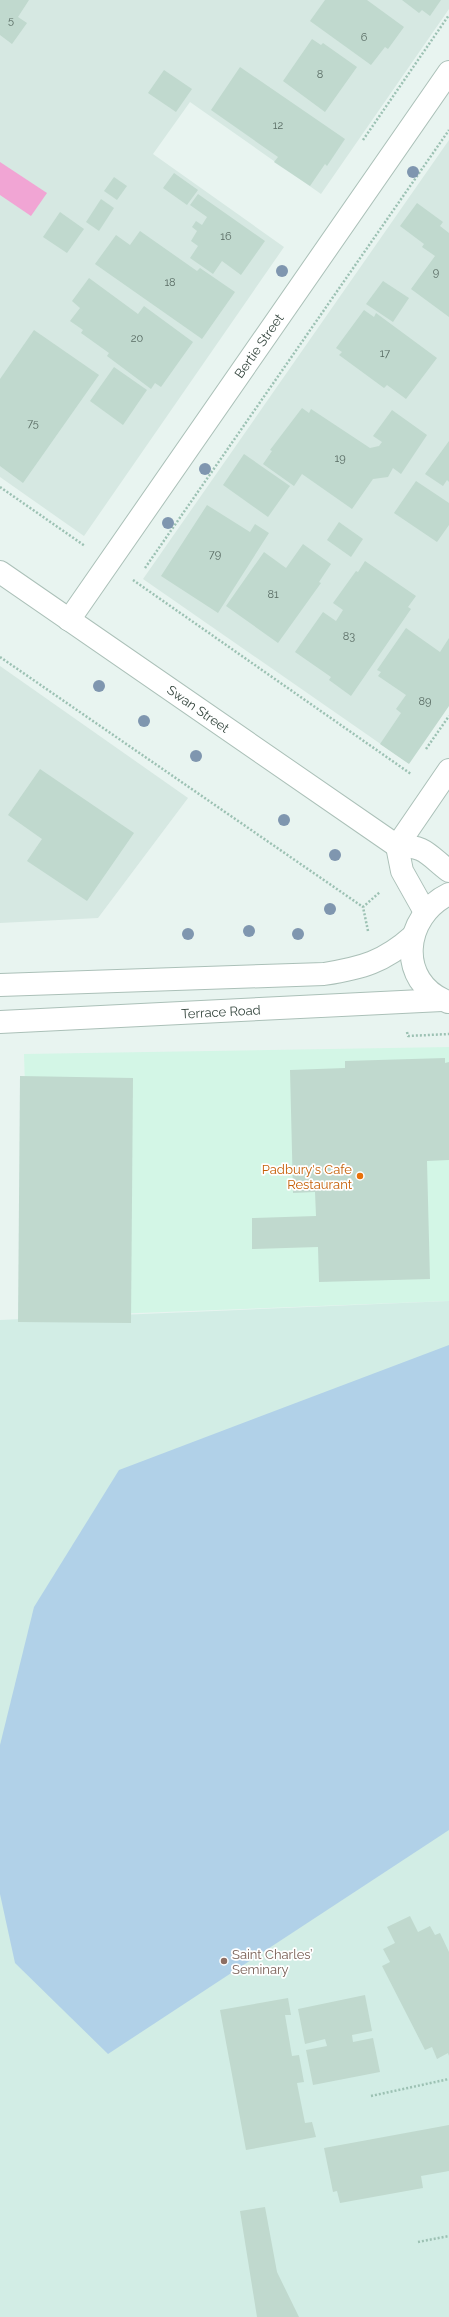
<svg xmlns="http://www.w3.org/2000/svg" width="449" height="2317" viewBox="0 0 449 2317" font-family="Raleway,sans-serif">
	<rect width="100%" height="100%" fill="#e8f4f0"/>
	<!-- residential -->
	<g fill="#d6e8e2">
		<polygon points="0,0 449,0 449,9 321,194 190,102 153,154 284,247 84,536 0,477"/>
		<polygon points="449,140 449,704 408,763 143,579"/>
		<polygon points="0,666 188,798 98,918 0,923"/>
	</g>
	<!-- commercial -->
	<polygon fill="#d3f6e6" points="449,1047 449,1301 32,1317 24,1054"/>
	<!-- education -->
	<polygon fill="#d2ede5" points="449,1301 449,2317 0,2317 0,1320"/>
	<!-- green -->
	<polygon fill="#b1d1e8" points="449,1345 449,1830 108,2054 15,1963 0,1894 0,1745 34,1607 119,1470"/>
	<!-- water -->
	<polygon fill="#f1a5d4" points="0,162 47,193 31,216 0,195"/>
	<!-- building -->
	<g fill="#c0d9ce">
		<polygon points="0,0 29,0 18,17 27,23 12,44 0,35"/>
		<polygon points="325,0 367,0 404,27 388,49 385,47 371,65 310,21"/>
		<polygon points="402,0 441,0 430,16 422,10 419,13"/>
		<polygon points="312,39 321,45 323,43 357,67 325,112 283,81"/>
		<polygon points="240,67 345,139 327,166 325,164 310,186 274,162 278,157 211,110"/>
		<polygon points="164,70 192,89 176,112 148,93"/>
		<polygon points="174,173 198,190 187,205 163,188"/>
		<polygon points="114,177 127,186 117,200 104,191"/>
		<polygon points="198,194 265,241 241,275 222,261 213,274 190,258 198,246 191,241 197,231 192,227 196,221 202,225 207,217 190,205"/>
		<polygon points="101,199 114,208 99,231 86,222"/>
		<polygon points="417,203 443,222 440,226 449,233 449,317 411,289 435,256 422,247 424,244 400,226"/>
		<polygon points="60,212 84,229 67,253 43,237"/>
		<polygon points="140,231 197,271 200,268 235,292 202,339 95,264 116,235 130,245"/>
		<polygon points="89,278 138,314 144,306 193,342 161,387 155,383 151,389 107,356 109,353 81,333 83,330 70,321 80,308 72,301"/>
		<polygon points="383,281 409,298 393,322 366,304"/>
		<polygon points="364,310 374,317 376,313 437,358 406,399 387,385 384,388 339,355 342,352 336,348"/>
		<polygon points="34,330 99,375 23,483 0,466 0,379"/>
		<polygon points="114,367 147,390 123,425 90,401"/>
		<polygon points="302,408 309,413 311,409 370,448 379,446 382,442 373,436 392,410 427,435 401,474 393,468 388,477 373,479 352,509 302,474 294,486 263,464 272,451 270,450"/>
		<polygon points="449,441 449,482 447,480 443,486 425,474"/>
		<polygon points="244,454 290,486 268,517 223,485"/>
		<polygon points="416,481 449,503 449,525 437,542 394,513"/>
		<polygon points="207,505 250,532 255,524 269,533 218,613 161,576"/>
		<polygon points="339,522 363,539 351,557 327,540"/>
		<polygon points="303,544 331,564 319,582 321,583 278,643 226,606 264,552 286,568"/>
		<polygon points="365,561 416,596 408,607 411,609 351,696 329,680 331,677 295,652 323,612 336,621 343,610 333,603 356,571 358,572"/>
		<polygon points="406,628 440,652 449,638 449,706 409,764 380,744 401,713 396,709 406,695 378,676 381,672 377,670"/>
		<polygon points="40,769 134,833 87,901 27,861 42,839 8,815"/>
		<polygon points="445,1058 445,1063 449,1062 449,1160 427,1161 430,1279 319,1282 318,1247 252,1249 252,1218 316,1216 315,1192 293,1193 290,1070 345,1068 345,1061"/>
		<polygon points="20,1076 133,1078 131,1323 18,1322"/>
		<polygon points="410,1916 418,1932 430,1926 435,1935 440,1933 449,1952 449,2056 448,2053 437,2059 432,2047 425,2050 382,1966 390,1962 383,1949 395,1943 387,1927"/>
		<polygon points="365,1995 372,2031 352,2035 353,2042 373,2038 380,2072 313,2085 306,2050 327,2046 325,2039 305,2044 298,2009"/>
		<polygon points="288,1998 291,2015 285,2015 292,2056 299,2055 304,2082 297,2083 305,2123 312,2122 316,2137 246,2150 220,2010"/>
		<polygon points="449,2125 449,2171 421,2176 423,2188 340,2203 337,2191 333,2192 324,2148"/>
		<polygon points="265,2207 277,2272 299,2317 257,2317 240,2211"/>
	</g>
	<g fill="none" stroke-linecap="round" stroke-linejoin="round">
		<!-- minor casing -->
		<g stroke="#abc0b8" stroke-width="24">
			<g id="minor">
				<path d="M0,572L397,846C425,845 428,855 449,871"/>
				<polyline points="69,620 449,72"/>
				<polyline points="397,846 449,770"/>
				<polyline points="397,846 402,871 425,912"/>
				<path d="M0,985L324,974C362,968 384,962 413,936"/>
				<path d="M448,1002C396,982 403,916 449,894"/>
				<polyline points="0,1022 442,1000"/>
			</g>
		</g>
		<!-- path -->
		<g stroke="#9cc1b3" stroke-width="2.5" stroke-dasharray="2 2" stroke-linecap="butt">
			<polyline points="363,140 449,15"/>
			<polyline points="0,487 85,546"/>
			<polyline points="145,568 449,130"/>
			<polyline points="133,580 411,774"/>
			<polyline points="0,657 363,907"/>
			<polyline points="426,749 449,716"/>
			<polyline points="368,931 363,907 380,892"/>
			<polyline points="407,1032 408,1036 449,1034"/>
			<polyline points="371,2096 449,2079"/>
			<polyline points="418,2242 449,2236"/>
		</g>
		<!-- minor -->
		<use href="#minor" stroke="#fff" stroke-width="22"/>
	</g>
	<!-- trees -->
	<g fill="#7f96af">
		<circle cx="413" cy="172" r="6"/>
		<circle cx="282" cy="271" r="6"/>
		<circle cx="205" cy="469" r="6"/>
		<circle cx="168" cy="523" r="6"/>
		<circle cx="99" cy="686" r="6"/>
		<circle cx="144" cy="721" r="6"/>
		<circle cx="196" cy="756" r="6"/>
		<circle cx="284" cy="820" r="6"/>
		<circle cx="335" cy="855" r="6"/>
		<circle cx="330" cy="909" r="6"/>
		<circle cx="249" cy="931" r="6"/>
		<circle cx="188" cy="934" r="6"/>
		<circle cx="298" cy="934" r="6"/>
	</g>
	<!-- markers -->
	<circle fill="#e8710a" stroke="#fff" stroke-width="1.5" cx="360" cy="1176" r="4"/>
	<circle fill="#8d6e63" stroke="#fff" stroke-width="1.5" cx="224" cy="1961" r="4"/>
	<g text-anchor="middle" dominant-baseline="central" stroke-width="3.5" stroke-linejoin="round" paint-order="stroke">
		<!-- number labels -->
		<g font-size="11" fill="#596c64">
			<text x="11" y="20">5</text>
			<text x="364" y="37">6</text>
			<text x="320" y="74">8</text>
			<text x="278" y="125">12</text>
			<text x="226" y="236">16</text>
			<text x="436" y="272">9</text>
			<text x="170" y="282">18</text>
			<text x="137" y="338">20</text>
			<text x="385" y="353">17</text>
			<text x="33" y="423">75</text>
			<text x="340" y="458">19</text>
			<text x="215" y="554">79</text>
			<text x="273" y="594">81</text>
			<text x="349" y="636">83</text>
			<text x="425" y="701">89</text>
		</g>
		<!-- street labels -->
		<g font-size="13" fill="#374840" stroke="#fff">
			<text transform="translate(259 346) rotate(-55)">Bertie Street</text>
			<text transform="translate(198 709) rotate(35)">Swan Street</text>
			<text transform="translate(221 1012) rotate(-3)">Terrace Road</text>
		</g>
		<!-- food labels -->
		<g font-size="13" fill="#c56008" stroke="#fff" text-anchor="end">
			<text x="352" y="1169">Padbury's Cafe<tspan x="352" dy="15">Restaurant</tspan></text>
		</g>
		<!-- education labels -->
		<g font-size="13" fill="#785e54" stroke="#fff" text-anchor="start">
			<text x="232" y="1954">Saint Charles’<tspan x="232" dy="15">Seminary</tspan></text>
		</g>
	</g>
</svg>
